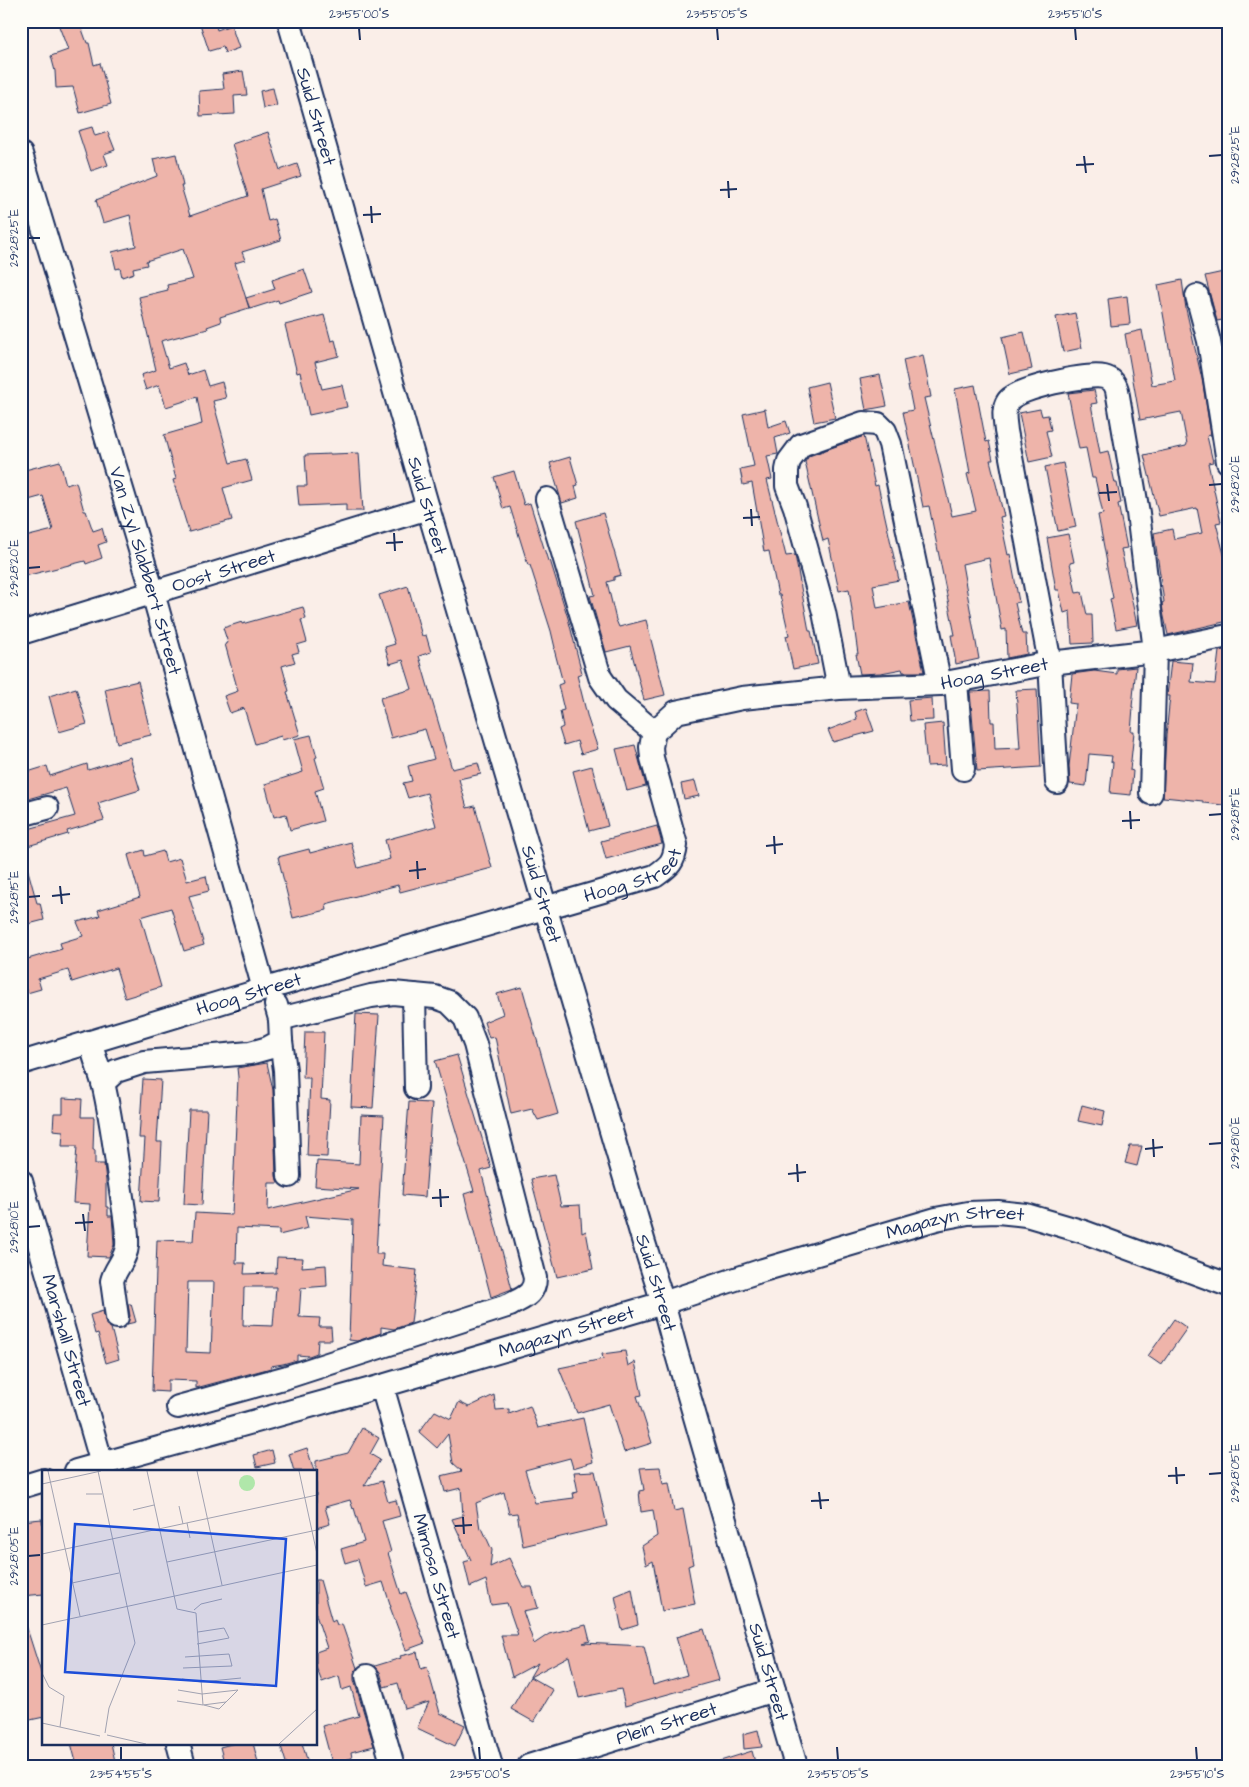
<svg xmlns="http://www.w3.org/2000/svg" width="1249" height="1787" viewBox="0 0 1249 1787" font-family="'Architects Daughter',sans-serif">
	<rect width="100%" height="100%" fill="#faeee8"/>
	<filter id="ink" filterUnits="userSpaceOnUse"><feTurbulence type="fractalNoise" baseFrequency=".02" numOctaves="2"/><feDisplacementMap in="SourceGraphic" scale="10" xChannelSelector="R" yChannelSelector="G"/><feConvolveMatrix kernelMatrix="1 2 1 2 8 2 1 2 1" color-interpolation-filters="sRGB"/></filter>
	<g filter="url(#ink)">
		<!-- building -->
		<g fill="#eeb4aa" stroke="#1b2f5e" fill-rule="evenodd">
			<polygon points="57,21 79,21 87,43 89,43 94,65 100,63 111,104 80,113 73,87 56,88 55,71 51,56 68,50"/>
			<polygon points="199,21 215,21 217,30 231,25 239,48 225,53 223,47 209,51"/>
			<polygon points="243,71 247,95 234,96 235,114 200,116 199,91 224,89 222,74"/>
			<polygon points="273,88 277,106 263,108 260,91"/>
			<polygon points="92,127 95,136 108,132 115,150 104,154 108,165 91,171 78,131"/>
			<polygon points="268,132 280,170 297,164 301,176 261,189 268,221 275,219 281,240 242,252 245,260 235,263 249,308 220,317 221,322 207,327 208,329 161,341 169,368 184,363 188,375 203,370 208,386 222,382 226,398 213,401 230,463 246,459 252,480 223,488 232,520 189,532 173,480 176,479 164,435 202,424 197,397 166,407 159,385 146,390 141,375 156,370 139,297 168,290 167,285 193,279 183,249 146,261 147,265 133,268 134,273 122,277 120,268 116,269 112,252 136,246 130,215 103,223 96,200 157,176 153,159 176,154 183,186 181,186 190,216 248,196 232,144"/>
			<polygon points="304,269 312,292 279,303 278,300 250,309 246,298 275,289 272,280"/>
			<polygon points="1228,271 1228,319 1217,321 1205,276"/>
			<polygon points="1182,280 1186,309 1202,379 1211,435 1207,436 1213,462 1208,463 1221,522 1216,523 1228,570 1228,621 1168,635 1163,612 1162,603 1164,602 1154,533 1172,529 1174,539 1202,533 1197,508 1159,516 1144,455 1186,446 1187,444 1181,412 1140,420 1125,334 1142,330 1152,385 1175,381 1158,285"/>
			<polygon points="1127,296 1130,324 1111,326 1108,299"/>
			<polygon points="1075,313 1082,348 1063,352 1056,317"/>
			<polygon points="324,315 331,341 335,340 339,356 315,362 322,389 342,385 347,407 309,415 300,372 297,373 285,325"/>
			<polygon points="1024,332 1032,369 1010,374 1002,337"/>
			<polygon points="923,355 931,397 924,398 952,516 976,511 967,474 970,473 955,389 975,385 986,442 989,441 993,460 990,460 1004,516 1000,517 1008,555 1010,554 1019,602 1015,603 1022,634 1026,634 1027,654 1007,658 1006,629 1002,630 989,558 962,564 979,659 956,664 951,635 955,635 929,506 923,507 903,412 913,410 903,360"/>
			<polygon points="880,375 887,406 866,410 860,379"/>
			<polygon points="827,382 835,418 814,422 807,387"/>
			<polygon points="1094,390 1097,403 1091,404 1100,453 1108,451 1115,483 1117,483 1121,503 1118,504 1127,548 1121,549 1137,625 1116,629 1110,599 1113,598 1106,563 1107,563 1098,515 1103,514 1095,478 1092,478 1086,448 1079,449 1068,393"/>
			<polygon points="765,409 768,427 786,421 790,433 775,438 778,454 767,456 772,479 767,480 786,556 795,555 809,631 811,631 818,664 793,669 786,636 789,635 780,595 778,595 769,551 764,552 752,483 743,485 740,469 754,466 743,414"/>
			<polygon points="1040,409 1042,416 1048,415 1051,430 1046,431 1052,457 1029,462 1019,413"/>
			<polygon points="864,436 875,486 878,485 899,580 873,585 877,608 909,602 924,672 903,672 902,669 881,673 860,674 856,654 858,654 849,589 839,591 828,539 823,541 805,462 809,456"/>
			<polygon points="359,453 363,511 346,511 346,504 299,506 297,486 307,486 305,455"/>
			<polygon points="570,457 578,485 575,486 578,498 562,503 550,463"/>
			<polygon points="60,461 66,485 76,482 84,511 86,511 93,531 102,528 106,542 98,545 102,558 86,564 85,561 21,577 21,538 53,530 43,496 21,502 21,471"/>
			<polygon points="1063,463 1076,527 1058,531 1045,467"/>
			<polygon points="514,471 524,505 530,503 548,561 550,560 568,618 582,673 577,675 588,719 598,749 581,754 577,741 564,745 559,729 563,727 560,711 564,710 558,685 563,683 554,649 555,648 551,631 530,565 528,565 510,507 503,509 494,477"/>
			<polygon points="603,513 621,575 614,577 614,580 607,582 616,620 619,627 646,620 665,695 644,700 630,646 606,652 590,596 595,595 576,521"/>
			<polygon points="1068,534 1074,562 1070,563 1076,593 1082,592 1087,615 1092,615 1093,643 1072,644 1070,611 1064,613 1059,590 1056,590 1047,538"/>
			<polygon points="408,586 422,636 426,635 431,652 419,656 452,769 478,763 481,774 459,779 467,808 475,806 492,868 400,892 398,885 326,904 327,910 293,918 278,857 309,849 310,853 351,842 358,868 390,859 385,840 436,826 427,793 408,798 403,783 412,781 408,766 434,759 425,729 391,738 380,698 412,689 403,660 390,664 385,647 395,644 379,595"/>
			<polygon points="303,607 306,619 301,620 307,642 297,645 299,652 292,654 295,662 282,666 289,691 287,692 300,735 282,740 281,736 255,744 244,708 230,713 224,696 238,691 225,644 228,643 223,628 242,622 242,624"/>
			<polygon points="1228,649 1228,764 1224,805 1203,803 1203,801 1163,797 1166,735 1170,696 1167,696 1171,661 1193,663 1191,682 1215,684 1219,651"/>
			<polygon points="1136,667 1132,707 1133,707 1131,732 1134,732 1130,770 1133,771 1131,795 1110,793 1113,762 1111,762 1112,756 1089,754 1086,786 1070,784 1069,766 1076,704 1069,703 1072,674 1094,671 1117,674 1117,669"/>
			<polygon points="138,681 151,735 117,743 105,689"/>
			<polygon points="76,688 87,724 59,732 49,696"/>
			<polygon points="1037,689 1041,767 977,771 970,692 990,691 991,722 994,722 995,749 1020,748 1016,690"/>
			<polygon points="932,698 933,720 910,721 908,700"/>
			<polygon points="866,708 874,731 833,742 828,730 857,719 855,712"/>
			<polygon points="943,723 946,765 927,766 923,725"/>
			<polygon points="311,735 317,757 315,758 324,788 315,791 323,821 290,830 286,814 274,817 265,784 303,772 294,739"/>
			<polygon points="635,745 646,786 627,791 616,749"/>
			<polygon points="130,757 140,790 98,803 104,820 67,831 68,834 21,848 21,831 75,816 66,788 21,801 21,774 47,766 50,776 87,764 88,770"/>
			<polygon points="592,766 608,826 589,831 573,771"/>
			<polygon points="695,781 699,796 684,799 681,784"/>
			<polygon points="657,826 662,844 606,859 601,841"/>
			<polygon points="144,850 145,856 163,851 166,862 180,858 187,881 206,876 209,891 189,896 204,945 184,951 171,908 141,917 161,987 125,998 116,968 72,982 68,970 38,979 41,989 27,993 24,984 21,985 21,961 62,949 60,943 83,936 77,922 100,916 98,910 140,897 128,855"/>
			<polygon points="21,860 25,860 37,903 40,903 44,920 21,926"/>
			<polygon points="522,987 558,1114 538,1120 532,1109 511,1114 495,1037 489,1038 484,1022 503,1014 497,994"/>
			<polygon points="356,1014 379,1015 373,1108 351,1107"/>
			<polygon points="305,1032 324,1032 321,1099 330,1100 327,1157 307,1156 310,1078 303,1078"/>
			<polygon points="457,1055 491,1168 481,1171 512,1289 491,1297 464,1194 474,1191 435,1061"/>
			<path d="M267,1063L273,1090L276,1176L278,1183H269L268,1210L359,1189L315,1186L317,1161L359,1164L361,1115L384,1116L376,1254H383L382,1266L417,1270L411,1323L394,1329L381,1327V1333L357,1341L349,1340L353,1220L305,1216L308,1228L279,1235V1230L237,1228L236,1263H245L244,1274L276,1273L277,1257L303,1258L302,1267L326,1265L327,1286L301,1288L299,1317L320,1318L319,1327H331L332,1340H318L317,1353L309,1356L297,1355V1360L283,1364L271,1366V1368L196,1388V1381L168,1380V1392L152,1391L157,1240L193,1241L195,1213L232,1215L238,1077L237,1068ZM188,1282H214L211,1353L186,1352ZM244,1287H276L273,1326L243,1325Z"/>
			<polygon points="143,1079 161,1080 157,1142 162,1142 159,1202 141,1201 145,1138 139,1138"/>
			<polygon points="63,1098 82,1099 81,1117 94,1117 93,1150 95,1150 95,1164 104,1164 106,1181 106,1207 108,1207 108,1216 112,1216 113,1229 114,1245 109,1257 87,1256 90,1204 73,1203 77,1146 62,1146 63,1131 53,1130 54,1113 63,1113"/>
			<polygon points="409,1102 432,1103 425,1197 402,1195"/>
			<polygon points="1082,1105 1105,1111 1102,1126 1078,1121"/>
			<polygon points="189,1110 207,1110 202,1205 184,1204"/>
			<polygon points="1130,1146 1142,1146 1137,1166 1125,1163"/>
			<polygon points="554,1175 561,1206 580,1205 582,1233 586,1231 593,1269 557,1277 531,1179"/>
			<polygon points="128,1304 131,1304 136,1322 127,1324 130,1316"/>
			<polygon points="103,1311 106,1325 111,1328 119,1359 106,1363 98,1333 95,1334 90,1315"/>
			<polygon points="1174,1319 1187,1328 1161,1365 1148,1356"/>
			<polygon points="625,1351 628,1366 635,1362 642,1395 637,1396 652,1443 624,1452 609,1404 577,1413 559,1368 603,1359 602,1354"/>
			<polygon points="494,1395 496,1410 509,1409 509,1414 530,1406 538,1428 583,1418 593,1462 573,1468 570,1458 525,1470 535,1503 574,1498 573,1493 578,1492 574,1472 595,1471 607,1526 523,1546 517,1513 509,1514 504,1492 476,1503 480,1529 482,1528 492,1550 490,1567 509,1558 523,1587 532,1587 538,1608 523,1611 534,1644 549,1634 586,1625 590,1641 583,1643 644,1646 653,1685 687,1675 676,1637 704,1629 719,1680 625,1706 621,1689 579,1698 569,1656 530,1677 553,1690 534,1722 511,1709 538,1663 512,1677 501,1635 518,1635 507,1603 491,1605 486,1580 470,1587 464,1562 471,1560 452,1519 463,1516 461,1488 445,1492 441,1476 462,1471 453,1463 448,1434 437,1448 419,1432 435,1411 451,1419 459,1402 469,1407"/>
			<polygon points="362,1428 379,1438 370,1454 380,1460 364,1486 382,1481 388,1502 396,1500 400,1516 382,1521 391,1552 388,1553 401,1594 406,1592 425,1643 406,1650 390,1607 391,1607 383,1582 366,1587 358,1559 345,1563 341,1549 364,1542 354,1508 353,1509 350,1500 325,1507 330,1524 316,1528 316,1461 348,1453"/>
			<polygon points="307,1448 314,1471 294,1471 289,1454"/>
			<polygon points="272,1450 275,1463 257,1467 254,1455"/>
			<polygon points="660,1467 663,1484 669,1483 674,1511 683,1509 693,1564 688,1566 695,1604 662,1611 653,1561 646,1565 642,1546 657,1536 653,1510 641,1512 639,1491 644,1490 640,1468"/>
			<polygon points="42,1519 44,1539 44,1594 21,1596 21,1521"/>
			<polygon points="316,1580 320,1580 332,1622 335,1620 337,1625 342,1624 357,1668 354,1673 354,1680 374,1746 351,1752 352,1758 332,1763 322,1726 359,1716 351,1687 342,1690 339,1676 322,1682 316,1667 316,1652 327,1648 316,1615"/>
			<polygon points="632,1589 638,1625 622,1630 615,1596"/>
			<polygon points="24,1619 44,1682 44,1717 21,1722 21,1620"/>
			<polygon points="417,1652 421,1669 427,1667 440,1713 465,1725 455,1746 417,1728 429,1702 405,1709 398,1683 384,1687 380,1672 375,1666 401,1658 400,1656"/>
			<polygon points="758,1730 762,1747 744,1749 743,1734"/>
			<polygon points="71,1743 111,1743 116,1766 77,1766"/>
			<polygon points="235,1743 253,1743 259,1766 225,1766 220,1747"/>
			<polygon points="280,1743 302,1743 309,1766 287,1766"/>
			<polygon points="752,1751 756,1766 715,1766 714,1763"/>
		</g>
		<g fill="none" stroke-linecap="round" stroke-linejoin="round">
			<!-- minor casing -->
			<g stroke="#1b2f5e" stroke-width="26">
				<g id="minor">
					<path id="s1" d="M289,21L428,508L644,1243L663,1303L676,1351L796,1766"/>
					<path id="s2" d="M21,154L153,593L264,989"/>
					<polyline points="1197,296 1209,341 1228,462"/>
					<polyline points="547,499 600,677 616,700 654,732"/>
					<path id="s3" d="M21,633L428,508"/>
					<polyline points="956,682 963,769"/>
					<polyline points="839,688 824,612 795,507 787,486 787,470 789,461 801,445 863,423 878,424 885,431 890,444 940,684"/>
					<path d="M1057,782L1050,663L1006,431C1005,420 1002,410 1008,401C1016,388 1089,373 1104,377C1112,379 1115,383 1117,390L1138,513L1155,651L1151,793"/>
					<polyline points="21,815 47,808"/>
					<polyline points="414,995 416,1088"/>
					<polyline points="281,1041 285,1070 289,1176"/>
					<polyline points="90,1042 103,1083 116,1071 144,1062 250,1053 268,1048 281,1041 280,1019 276,1005"/>
					<path id="s4" d="M21,1063L272,987L655,876C669,866 674,863 676,845L652,758L651,747L654,732L676,712L742,698L839,688L940,684L1050,663L1155,651L1228,636"/>
					<path d="M103,1083C112,1120 116,1159 122,1197C124,1212 128,1230 127,1246C126,1260 115,1268 112,1281L117,1317"/>
					<path id="s5" d="M21,1181L104,1471"/>
					<path id="s6" d="M382,1386L491,1766"/>
					<path d="M178,1407L287,1377L510,1305C522,1298 535,1295 535,1278L475,1044L465,1018L449,1002L435,997L393,993L371,996L280,1019"/>
					<path id="s7" d="M76,1471L382,1386L663,1303L763,1270L936,1219L968,1213L998,1212L1026,1215L1084,1232L1228,1285"/>
					<polyline points="21,1487 44,1480"/>
					<polyline points="367,1676 393,1766"/>
					<polyline points="178,1743 184,1766"/>
					<path id="s8" d="M529,1766L774,1690"/>
				</g>
			</g>
			<!-- minor -->
			<use href="#minor" stroke="#fdfcf7" stroke-width="22"/>
		</g>
	</g>
	<!-- ticks -->
	<path fill="none" stroke="#1b2f5e" stroke-width="2" d="M359,28L360,40M717,28L718,40M1075,28L1076,40M1084,156L1086,173M1209,156L1222,155M1076,165L1094,164M728,181L729,198M720,190L737,189M371,206L372,223M363,215L381,214M28,238H40M1107,484L1109,501M1209,485L1222,484M1099,493L1117,492M751,509L752,526M743,518L760,517M394,533L395,551M386,543L403,542M28,568L40,567M1130,811L1131,829M1209,815L1222,814M1122,821L1140,820M774,836L775,854M766,846L783,844M417,861L418,879M409,871L426,869M60,886L62,904M52,896L70,894M28,897L40,896M1153,1139L1154,1157M1209,1144L1222,1143M1145,1149L1163,1147M797,1164L798,1182M788,1174L806,1172M440,1189L441,1207M432,1198L449,1197M83,1214L85,1231M75,1223L93,1222M28,1227L40,1226M1176,1467L1177,1484M1209,1474L1222,1473M1168,1476L1185,1475M819,1492L821,1509M811,1501L829,1500M463,1517L464,1534M455,1526L472,1525M28,1556L40,1555M121,1747V1760M479,1747L480,1760M837,1747L838,1760M1196,1747L1197,1760"/>
	<g text-anchor="middle" dominant-baseline="central" stroke-width="4" stroke-linejoin="round" paint-order="stroke">
		<!-- street labels -->
		<g font-size="19" fill="#1b2f5e" stroke="#fdfcf7">
			<text stroke="none"><textPath href="#s1" startOffset="99">Suid Street</textPath></text>
			<text stroke="none"><textPath href="#s1" startOffset="504">Suid Street</textPath></text>
			<text stroke="none"><textPath href="#s2" startOffset="435">Van Zyl Slabbert Street</textPath></text>
			<text stroke="none"><textPath href="#s3" startOffset="212">Oost Street</textPath></text>
			<text stroke="none"><textPath href="#s4" startOffset="1168">Hoog Street</textPath></text>
			<text stroke="none"><textPath href="#s4" startOffset="642">Hoog Street</textPath></text>
			<text stroke="none"><textPath href="#s1" startOffset="909">Suid Street</textPath></text>
			<text stroke="none"><textPath href="#s4" startOffset="238">Hoog Street</textPath></text>
			<text stroke="none"><textPath href="#s7" startOffset="915">Magazyn Street</textPath></text>
			<text stroke="none"><textPath href="#s1" startOffset="1314">Suid Street</textPath></text>
			<text stroke="none"><textPath href="#s7" startOffset="510">Magazyn Street</textPath></text>
			<text stroke="none"><textPath href="#s5" startOffset="166">Marshall Street</textPath></text>
			<text stroke="none"><textPath href="#s6" startOffset="198">Mimosa Street</textPath></text>
			<text stroke="none"><textPath href="#s1" startOffset="1719">Suid Street</textPath></text>
			<text stroke="none"><textPath href="#s8" startOffset="144">Plein Street</textPath></text>
		</g>
	</g>
	<!-- overview -->
	<g transform="translate(42 1470)">
		<rect width="275" height="275" fill="#faeee8"/>
		<path d="M197 13a8 8 0 1 1 16 0a8 8 0 1 1-16 0Z" fill="#b0e7aa"/>
		<path fill="none" stroke="#a1a2b1" stroke-width="1" d="M6,1L38,146M56,1L93,173L67,238L63,263M105,1L135,139L154,143L161,235M155,1L180,115M257,1L275,84M0,14L59,1M44,24H60M137,36L141,54M91,40L112,35M145,53L148,68M0,84L275,25M125,92L275,60M30,113L77,103M152,140L159,134L180,129M0,155L275,95M155,174L187,168L182,158L156,162M141,198L190,196L187,184L143,187M0,203L7,217L22,226L18,257M140,209L159,212L199,208M136,220L160,224L196,220L177,239L162,235M135,231L161,235L184,232M0,253L58,266M65,265L104,274M237,274L275,239"/>
		<path fill="#1d4ed8" fill-opacity="0.15" stroke="#1d4ed8" stroke-width="2.5" d="M33,54L244,69L234,216L23,202Z"/>
		<rect width="275" height="275" fill="none" stroke="#1b2f5e" stroke-width="2.5"/>
	</g>
	<!-- margin -->
	<rect width="1249" height="1787" fill="none" stroke="#fdfcf7" stroke-width="55"/>
	<rect x="28" y="28" width="1194" height="1732" fill="none" stroke="#1b2f5e" stroke-width="2"/>
	<g font-size="12" text-anchor="middle" fill="#1b2f5e">
		<text x="359" y="18">23°55'00"S</text>
		<text x="717" y="18">23°55'05"S</text>
		<text x="1075" y="18">23°55'10"S</text>
		<text transform="translate(1235 155) rotate(-90)" y="4">29°28'25"E</text>
		<text transform="translate(14 238) rotate(-90)" y="4">29°28'25"E</text>
		<text transform="translate(1235 484) rotate(-90)" y="4">29°28'20"E</text>
		<text transform="translate(14 568) rotate(-90)" y="4">29°28'20"E</text>
		<text transform="translate(1235 814) rotate(-90)" y="4">29°28'15"E</text>
		<text transform="translate(14 897) rotate(-90)" y="4">29°28'15"E</text>
		<text transform="translate(1235 1143) rotate(-90)" y="4">29°28'10"E</text>
		<text transform="translate(14 1227) rotate(-90)" y="4">29°28'10"E</text>
		<text transform="translate(1235 1473) rotate(-90)" y="4">29°28'05"E</text>
		<text transform="translate(14 1556) rotate(-90)" y="4">29°28'05"E</text>
		<text x="121" y="1778">23°54'55"S</text>
		<text x="480" y="1778">23°55'00"S</text>
		<text x="838" y="1778">23°55'05"S</text>
		<text x="1197" y="1778">23°55'10"S</text>
	</g>
</svg>
